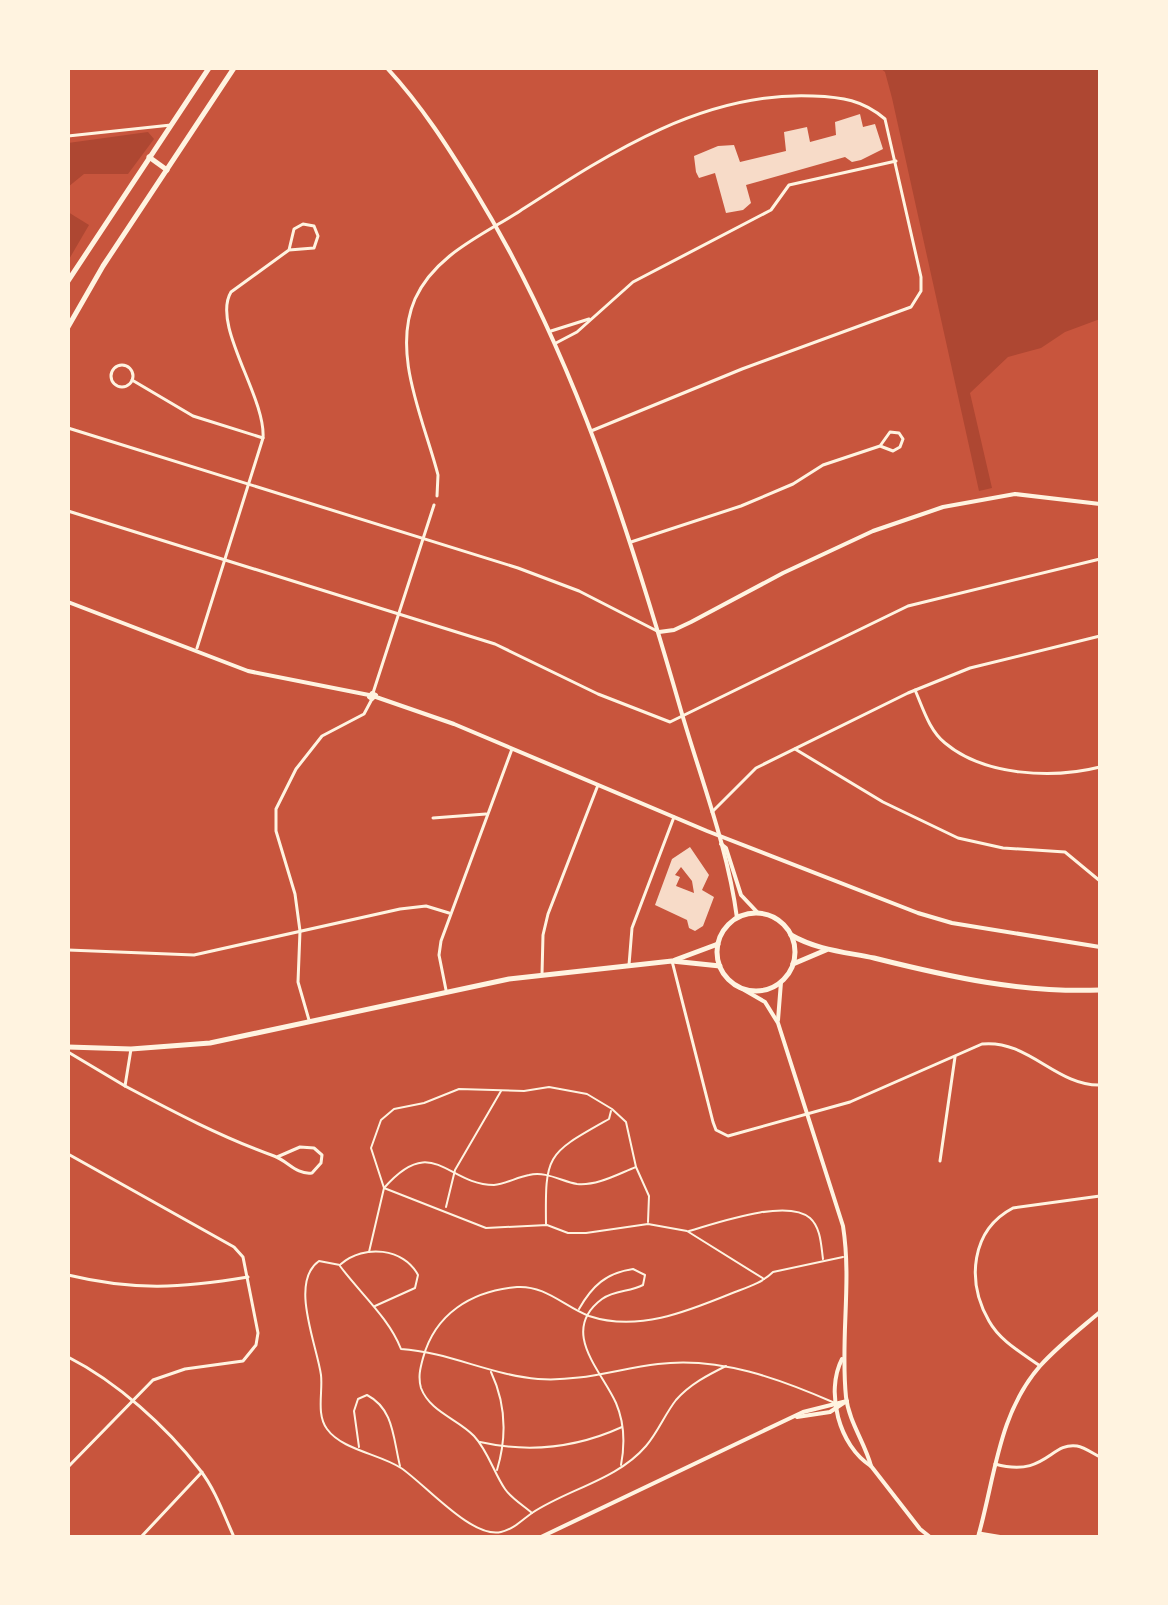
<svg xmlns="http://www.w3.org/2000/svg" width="1168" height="1605" viewBox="0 0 1168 1605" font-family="'Public Sans',sans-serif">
	<rect width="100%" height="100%" fill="#c8553d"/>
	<!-- green -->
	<g fill="#ae4732">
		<polygon points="880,68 1100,68 1100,319 1065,332 1041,348 1008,357 970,393 992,488 979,491 892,98 885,72"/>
		<polygon points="148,132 154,139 128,174 84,174 68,187 68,143"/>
		<polygon points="68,212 89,225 68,261"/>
	</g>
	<!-- building -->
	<g fill="#f7dbc8" fill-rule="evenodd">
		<polygon points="860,114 863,127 875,124 883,149 861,160 852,162 845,157 746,185 751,203 743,210 726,213 715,173 699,178 696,172 694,156 718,146 734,145 740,162 786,151 784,132 807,127 810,142 836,135 835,122"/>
		<path d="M690,847L709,875L702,890L714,897L703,926L695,931L689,928L687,920L655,905L672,859ZM681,867L692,881L694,893L676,886L680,877L675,875Z"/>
	</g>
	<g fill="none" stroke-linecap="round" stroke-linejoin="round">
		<!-- service -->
		<g stroke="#fff3e0" stroke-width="2">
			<path d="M636,1167C618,1174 597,1186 577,1184C561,1181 546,1171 529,1175C517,1177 506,1184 494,1185C447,1185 433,1132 384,1188L486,1228L547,1225L568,1233H586L648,1224L687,1231L764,1279"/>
			<polyline points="446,1207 455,1170 501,1091"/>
			<path d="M546,1224C545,1153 547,1154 609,1119L611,1111"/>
			<path d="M689,1231C717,1223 787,1198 810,1218C821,1228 821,1245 823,1259"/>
			<polyline points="369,1252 384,1188 371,1148 381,1120 394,1109 424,1103 459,1089 524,1091 549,1087 587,1094 612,1109 626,1122 636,1167 649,1196 648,1222"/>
			<path d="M341,1264C364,1244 404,1248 418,1275L415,1288L375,1306"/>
			<path d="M340,1265L319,1261C289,1282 317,1345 321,1375C323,1392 316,1414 327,1429C342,1450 380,1454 401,1468C425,1484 472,1539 501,1532C514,1529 522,1520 532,1513C568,1489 617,1480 646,1446C658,1432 665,1414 676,1400C690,1384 708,1375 726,1366"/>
			<path d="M340,1266C360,1293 389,1318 401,1349C448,1352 491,1375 538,1379C581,1382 617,1369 658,1364C719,1356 780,1379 835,1403"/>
			<path d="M579,1309C592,1286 606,1273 633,1269L645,1275L643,1285C630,1292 615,1290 602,1299C559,1331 601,1370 616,1403C625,1424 625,1444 621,1465"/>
			<path d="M491,1372C506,1404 507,1437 497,1470"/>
			<path d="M480,1442C529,1453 576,1448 622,1427"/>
			<path d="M359,1447L354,1411L358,1399L367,1395C394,1409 393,1438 400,1466"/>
			<path d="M532,1513C524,1506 511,1498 505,1489C494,1473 488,1451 474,1436C458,1419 430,1412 421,1388C418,1377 420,1369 423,1358C435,1314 471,1291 517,1287C545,1285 565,1307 589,1316C637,1332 686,1312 730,1294C745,1288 761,1284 773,1272L843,1257"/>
		</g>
		<!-- minor -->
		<g stroke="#fff3e0" stroke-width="3">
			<polyline points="68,136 171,125"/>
			<polyline points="551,331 589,319"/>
			<polyline points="556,343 577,332 633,282 771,210 789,185 896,161"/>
			<circle cx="122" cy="376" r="11"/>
			<polyline points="132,380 193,416 263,438"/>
			<polyline points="68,428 518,568 579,591 657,631"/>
			<path d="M437,496L438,475C424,420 391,354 415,299C435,255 481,236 520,211C608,154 703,91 813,96C842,97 863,100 885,119L921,277V291L911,307L742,369L591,431"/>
			<polyline points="68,511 495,644 598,694 670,722 908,606 1100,559"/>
			<polyline points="631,542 741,506 793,484 823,465 880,446 890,432 899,433 903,439 900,447 893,451 880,446"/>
			<path d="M197,648L263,438C266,397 211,325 231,292L289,250L314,248L318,236L314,226L303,224L294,229L289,250"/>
			<path d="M915,690C923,708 929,730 945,743C984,776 1053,779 1100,767"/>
			<polyline points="373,693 434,505"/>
			<polyline points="795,749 883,802 958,838 1003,848 1065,852 1100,881"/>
			<polyline points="712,812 756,768 908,693 970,668 1100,636"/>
			<polyline points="433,818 486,814"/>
			<polyline points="68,950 194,955 400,909 426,906 449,913"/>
			<path d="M672,961L713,1122L716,1130L728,1136L850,1102L982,1044C1028,1039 1056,1086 1100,1085"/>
			<polyline points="629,965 632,928 674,817"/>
			<polyline points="542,974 543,935 548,914 598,785"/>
			<polyline points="446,990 439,955 441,941 512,749"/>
			<polyline points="309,1020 298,982 300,931 295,894 276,831 276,809 296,769 322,736 364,714 372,699"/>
			<path d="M131,1049L125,1086C174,1112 221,1137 274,1156C288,1161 296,1175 312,1173L321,1163L322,1155L314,1148L300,1147L277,1157"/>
			<polyline points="68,1052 125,1086"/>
			<polyline points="68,1154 234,1247 243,1257 258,1333 256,1345 243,1361 185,1369 153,1380 68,1467"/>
			<polyline points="940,1161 955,1057"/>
			<path d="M68,1275C134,1291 182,1288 248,1277"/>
			<path d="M68,1357C117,1382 166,1426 200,1470C215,1489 224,1515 234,1537"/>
			<path d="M1040,1366C1022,1353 1000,1341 989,1321C966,1281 971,1230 1013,1208L1100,1196"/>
			<path d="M995,1464C1046,1478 1050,1442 1077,1446C1084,1447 1094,1454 1100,1457"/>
			<polyline points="979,1533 1003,1537"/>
			<polyline points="141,1537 202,1472"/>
		</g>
		<!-- tertiary -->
		<g stroke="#fff3e0" stroke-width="4">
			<polyline points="68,602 248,671 369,695"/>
			<polyline points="659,632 674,630 691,622 783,573 873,531 943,507 1015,494 1100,504"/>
			<polygon points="372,693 376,695 372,699 369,697"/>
			<polyline points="376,697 454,724 707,831 918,913 952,923 1100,947"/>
			<polyline points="797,1417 830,1412 845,1402"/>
			<polyline points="541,1537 803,1412 847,1401"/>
		</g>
		<!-- secondary -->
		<g stroke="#fff3e0" stroke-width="4">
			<path d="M387,68C422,106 448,147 475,191C574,353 630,533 682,714C702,782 728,849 737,918"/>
			<polyline points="721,844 726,848 741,895 758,913"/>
			<path d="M739,987L765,1002L778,1023L843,1226C852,1283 840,1339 846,1397C849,1422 865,1443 871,1466"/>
			<polyline points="778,1020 781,982"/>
			<path d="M842,1359C825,1392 839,1446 871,1466L920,1529L930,1537"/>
			<path d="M978,1537C995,1478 998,1414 1040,1366C1058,1346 1080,1329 1100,1312"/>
		</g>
		<!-- primary -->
		<g stroke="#fff3e0" stroke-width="5">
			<circle cx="756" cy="952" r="39"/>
			<path d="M791,935C817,950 845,952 874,958C950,977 1021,993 1100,990"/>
			<polyline points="675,960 718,944"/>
			<polyline points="793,964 826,950"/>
			<polyline points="68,1047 131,1049 210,1043 509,979 672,961 720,966"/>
		</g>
		<!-- trunk -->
		<g stroke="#fff3e0" stroke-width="5">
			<polyline points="149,157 167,170"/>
			<polyline points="68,281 209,68"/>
			<polyline points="68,327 103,266 234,68"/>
		</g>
	</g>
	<!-- border -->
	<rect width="1168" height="1605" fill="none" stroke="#fff3e0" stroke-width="140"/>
</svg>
